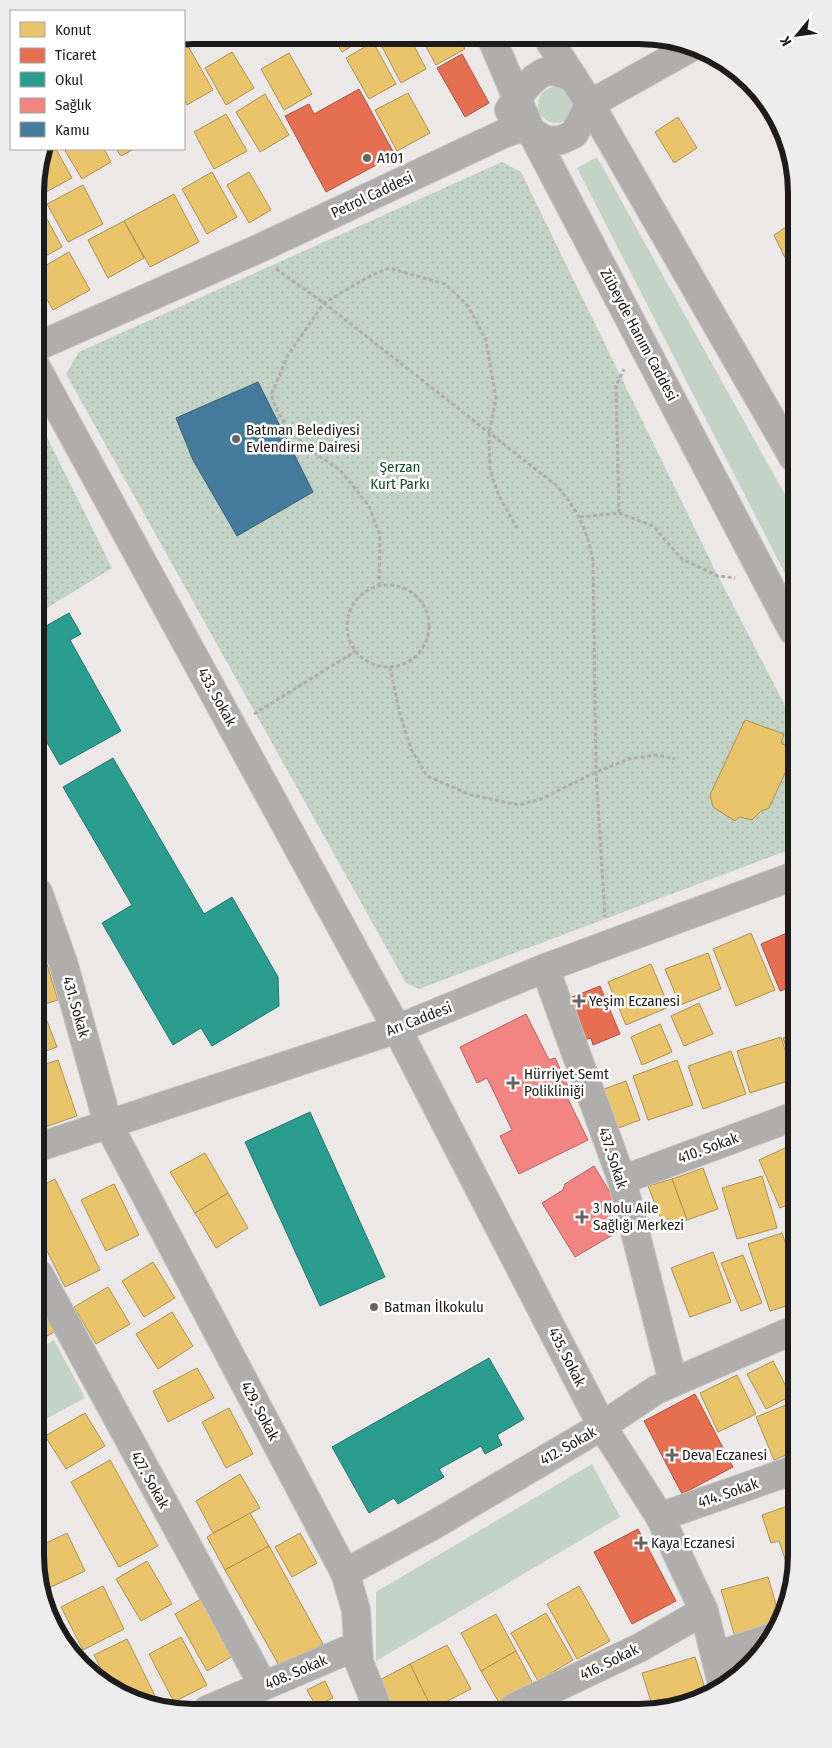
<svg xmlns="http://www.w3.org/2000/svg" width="832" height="1748" viewBox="0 0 832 1748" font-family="'Fira Sans Condensed',sans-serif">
	<defs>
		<pattern id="park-dots" width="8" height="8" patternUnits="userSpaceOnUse" patternTransform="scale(1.25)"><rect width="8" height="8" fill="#c3d3c6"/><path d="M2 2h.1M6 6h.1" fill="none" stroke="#a7b5aa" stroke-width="1.8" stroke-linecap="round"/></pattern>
	</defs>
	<rect width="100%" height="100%" fill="#ece8e8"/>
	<!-- green -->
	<g fill="#c3d3c6">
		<circle cx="556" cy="105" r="18"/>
		<polygon points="597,157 793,509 793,589 577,168"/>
		<polygon points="54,1340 85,1398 40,1422 40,1348"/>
		<polygon points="592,1464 620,1517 376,1661 376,1592"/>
	</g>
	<!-- park -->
	<g fill="url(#park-dots)">
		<polygon points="502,162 521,172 718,576 794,723 794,848 419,989 406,983 66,374 79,352"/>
		<polygon points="36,415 112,568 37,614"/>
	</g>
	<!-- homes -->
	<g fill="#e9c46a" stroke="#ac9252">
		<polygon points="333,36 368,36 342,52"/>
		<polygon points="379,36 409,36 426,69 401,83 377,37"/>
		<polygon points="420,36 459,37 465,49 436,65"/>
		<polygon points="184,39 213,90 187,105 184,99"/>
		<polygon points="373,42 396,84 369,99 346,58"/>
		<polygon points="232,52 254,88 226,105 205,68"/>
		<polygon points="289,53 312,94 284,110 261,69"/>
		<polygon points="408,93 430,133 397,151 375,110"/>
		<polygon points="265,94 289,135 260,152 236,112"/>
		<polygon points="226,114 247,151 214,169 194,132"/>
		<polygon points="678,117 697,148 674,163 655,132"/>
		<polygon points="44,149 56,149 72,178 35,198 35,182"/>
		<polygon points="64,149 104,149 111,162 82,179"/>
		<polygon points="116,149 134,149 121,156"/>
		<polygon points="212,172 237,217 207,234 182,189"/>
		<polygon points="249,172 271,210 249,223 227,185"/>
		<polygon points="83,185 103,224 68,242 47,204"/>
		<polygon points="174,194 199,242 150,267 124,221"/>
		<polygon points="40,206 62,247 36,261 35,208"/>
		<polygon points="124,221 144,258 108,278 88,240"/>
		<polygon points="792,223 792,272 774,235"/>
		<polygon points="69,252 90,290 53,310 36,280 36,271"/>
		<polygon points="36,291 47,311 36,317"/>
		<polygon points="745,720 784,734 781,743 789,748 788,756 792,758 769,808 761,811 752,820 739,817 735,821 713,807 710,795"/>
		<polygon points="38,932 46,954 38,957"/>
		<polygon points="751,933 775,990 736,1006 713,949"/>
		<polygon points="708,953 721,989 680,1005 665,969"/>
		<polygon points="46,961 58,1000 38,1006 38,964"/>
		<polygon points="651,964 669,1007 626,1025 608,982"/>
		<polygon points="699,1003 713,1034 684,1046 671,1016"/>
		<polygon points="42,1008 57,1047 38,1054 38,1009"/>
		<polygon points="660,1024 672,1052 642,1065 631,1037"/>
		<polygon points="795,1034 795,1074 783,1038"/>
		<polygon points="781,1037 794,1079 750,1093 737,1051"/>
		<polygon points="731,1051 746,1094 703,1109 688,1066"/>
		<polygon points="58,1060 77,1116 39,1129 39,1066"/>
		<polygon points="677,1060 693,1105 648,1120 633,1076"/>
		<polygon points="626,1081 640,1120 610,1131 596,1092"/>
		<polygon points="785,1148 795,1171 795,1202 780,1208 759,1160"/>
		<polygon points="205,1153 228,1193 195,1213 170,1172"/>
		<polygon points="703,1168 718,1209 687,1220 672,1179"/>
		<polygon points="762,1176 777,1228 737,1239 722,1188"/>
		<polygon points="55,1179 100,1270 65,1287 39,1235 39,1187"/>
		<polygon points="672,1179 687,1220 673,1227 669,1219 662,1222 648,1186"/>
		<polygon points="114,1184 139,1235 106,1251 81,1200"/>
		<polygon points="228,1193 248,1228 216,1248 195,1213"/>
		<polygon points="782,1233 796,1274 796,1303 770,1311 748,1244"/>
		<polygon points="713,1252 731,1302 690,1317 671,1268"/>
		<polygon points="743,1255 762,1303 741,1311 721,1263"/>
		<polygon points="153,1262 175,1298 144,1317 122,1281"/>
		<polygon points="108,1287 130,1324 96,1344 74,1307"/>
		<polygon points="39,1289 63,1327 40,1340"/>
		<polygon points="172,1312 193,1346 158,1369 136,1334"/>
		<polygon points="773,1361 791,1396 766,1409 747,1374"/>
		<polygon points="197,1368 214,1398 168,1422 153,1391"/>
		<polygon points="737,1375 756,1414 718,1432 700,1393"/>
		<polygon points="796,1401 796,1451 774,1460 756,1417"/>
		<polygon points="229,1408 253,1454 226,1468 202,1422"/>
		<polygon points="85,1413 105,1446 66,1469 45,1436"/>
		<polygon points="110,1460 158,1546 119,1567 71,1482"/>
		<polygon points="240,1474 260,1508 213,1533 196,1501"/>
		<polygon points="796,1503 797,1558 786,1562 779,1541 771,1543 762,1515"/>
		<polygon points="250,1513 269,1546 225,1570 207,1537"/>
		<polygon points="67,1533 85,1571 49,1588 40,1570 40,1546"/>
		<polygon points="300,1533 317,1563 292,1577 275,1547"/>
		<polygon points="269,1546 323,1644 280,1667 225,1570"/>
		<polygon points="147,1561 172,1604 141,1621 116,1579"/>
		<polygon points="768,1577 781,1622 735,1637 721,1590"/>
		<polygon points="103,1586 124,1629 83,1650 61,1607"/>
		<polygon points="579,1586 610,1641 577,1659 547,1604"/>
		<polygon points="201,1599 233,1656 207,1671 175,1614"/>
		<polygon points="546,1613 573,1660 538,1681 511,1633"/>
		<polygon points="496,1614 516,1651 481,1671 461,1633"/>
		<polygon points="181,1637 207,1685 174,1702 149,1654"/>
		<polygon points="127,1639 162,1710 108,1683 94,1655"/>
		<polygon points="447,1645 471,1689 432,1709 410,1664"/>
		<polygon points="516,1651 536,1690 502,1708 481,1671"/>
		<polygon points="695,1657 707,1695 680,1708 653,1708 642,1673"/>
		<polygon points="410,1664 432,1709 390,1709 376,1682"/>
		<polygon points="325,1681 333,1698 316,1706 307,1690"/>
	</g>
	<!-- shops -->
	<g fill="#e76f51" stroke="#ab5641">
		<polygon points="462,54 489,103 465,117 437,68"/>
		<polygon points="359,89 395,155 326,192 285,116 309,104 314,114"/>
		<polygon points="794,930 795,986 780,991 761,944"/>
		<polygon points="600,986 620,1034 593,1045 591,1038 578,1042 562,1001"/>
		<polygon points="695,1394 733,1467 682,1494 644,1421"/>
		<polygon points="638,1529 676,1601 632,1624 594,1552"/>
		<polygon points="82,1653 89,1669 86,1671 74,1657"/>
	</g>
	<!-- schools -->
	<g fill="#2a9d8f" stroke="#26766c">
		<polygon points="69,613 81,634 70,640 121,731 60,765 37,725 37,631"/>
		<polygon points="113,758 204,914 232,897 278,977 279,1006 212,1046 201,1028 173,1045 102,923 132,905 63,787"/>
		<polygon points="310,1112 385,1277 320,1306 245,1142"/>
		<polygon points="489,1358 524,1419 497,1435 502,1445 485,1454 481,1446 439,1469 444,1477 398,1504 394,1498 369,1513 332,1447"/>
	</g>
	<!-- health -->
	<g fill="#f28482" stroke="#b26563">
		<polygon points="526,1014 549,1060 555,1058 572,1095 567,1097 588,1140 519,1174 500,1136 512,1130 487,1078 477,1083 460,1047"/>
		<polygon points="594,1166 614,1199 605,1204 621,1230 575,1257 542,1203 563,1190 565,1184"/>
	</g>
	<!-- public -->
	<polygon fill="#457b9d" stroke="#395e76" points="258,382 313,492 237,536 193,460 176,418"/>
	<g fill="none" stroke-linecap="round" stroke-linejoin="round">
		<!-- minor casing -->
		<g stroke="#c6c4c4" stroke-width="30">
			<g id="minor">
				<polyline points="491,37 531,131 793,631"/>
				<polyline points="547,37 590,104 793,457"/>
				<path d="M509,110C518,96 530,78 545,72C554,69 565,75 573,77"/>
				<polyline points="36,347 258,249 505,133 518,129 531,131 547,141 561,140 574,134 590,104 690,48"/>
				<polyline points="36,367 397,1029 602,1426 660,1517 704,1611 723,1688"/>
				<polyline points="38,892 63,962 108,1124 345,1573 356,1610 359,1662 378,1709"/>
				<polyline points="545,968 622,1180 673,1382"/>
				<polyline points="39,1147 397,1029 545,968 794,876"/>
				<polyline points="622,1180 795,1116"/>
				<polyline points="39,1274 263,1685"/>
				<polyline points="660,1517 796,1469"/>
				<polyline points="345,1573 432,1526 602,1426 656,1390 796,1329"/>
				<polyline points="716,1656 773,1637"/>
				<polyline points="513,1708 639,1648 704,1611"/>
				<polyline points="207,1710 357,1646"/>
			</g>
		</g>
		<!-- path -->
		<g stroke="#b0aead" stroke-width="3" stroke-dasharray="4 2.5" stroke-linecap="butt">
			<path d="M276,269L324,303L557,486C578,511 587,529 593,561L596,772L605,917"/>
			<polyline points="619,513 616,386 624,369"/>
			<polyline points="580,517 619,513 653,526 682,559 718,576 735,578"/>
			<circle cx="388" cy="626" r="41"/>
			<polyline points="379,586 380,535 369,506 340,470 313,452 293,434 277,411 271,395 288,355 324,303 368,277 389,268 445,284 468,306 486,340 496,399 489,433 490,470 499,496 517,528"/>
			<polyline points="390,667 399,711 411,749 427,776 471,795 519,805 541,799 596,772 629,759 656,755 675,759"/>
			<polyline points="254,714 356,651"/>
		</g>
		<!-- minor -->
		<use href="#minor" stroke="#b0aead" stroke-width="28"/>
	</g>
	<!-- markers -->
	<g fill="#666363" stroke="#fff" stroke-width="2">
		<circle cx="367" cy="158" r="5"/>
		<circle cx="236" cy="439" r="5"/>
		<path d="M576.5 993.5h5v5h5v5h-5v5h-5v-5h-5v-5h5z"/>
		<path d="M510.5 1075.5h5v5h5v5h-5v5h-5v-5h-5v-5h5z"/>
		<path d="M579.5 1209.5h5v5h5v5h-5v5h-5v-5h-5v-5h5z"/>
		<circle cx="374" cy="1307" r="5"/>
		<path d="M669.5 1447.5h5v5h5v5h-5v5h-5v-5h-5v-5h5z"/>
		<path d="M638.5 1535.5h5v5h5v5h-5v5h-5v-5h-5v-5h5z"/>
	</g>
	<g text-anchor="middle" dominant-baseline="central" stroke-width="5" stroke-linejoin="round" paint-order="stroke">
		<!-- poi labels -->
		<g font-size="15" fill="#1e1c1b" stroke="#fff" text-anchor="start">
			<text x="377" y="158">A101</text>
			<text x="246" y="430">Batman Belediyesi<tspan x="246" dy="17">Evlendirme Dairesi</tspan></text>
			<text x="589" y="1001">Yeşim Eczanesi</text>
			<text x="524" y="1074">Hürriyet Semt<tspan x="524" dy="17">Polikliniği</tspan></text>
			<text x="593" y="1208">3 Nolu Aile<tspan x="593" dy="17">Sağlığı Merkezi</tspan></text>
			<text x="384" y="1307">Batman İlkokulu</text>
			<text x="682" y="1455">Deva Eczanesi</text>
			<text x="651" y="1543">Kaya Eczanesi</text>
		</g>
		<!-- street labels -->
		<g font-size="15" fill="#1e1c1b" stroke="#fff">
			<text transform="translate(372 195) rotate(-25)">Petrol Caddesi</text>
			<text transform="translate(639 335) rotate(62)">Zübeyde Hanım Caddesi</text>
			<text transform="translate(217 697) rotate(61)">433. Sokak</text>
			<text transform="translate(76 1007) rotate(74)">431. Sokak</text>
			<text transform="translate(419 1019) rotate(-21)">Arı Caddesi</text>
			<text transform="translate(708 1148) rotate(-20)">410. Sokak</text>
			<text transform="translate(613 1158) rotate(72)">437. Sokak</text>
			<text transform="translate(567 1357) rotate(63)">435. Sokak</text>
			<text transform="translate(260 1411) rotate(62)">429. Sokak</text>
			<text transform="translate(568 1446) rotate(-30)">412. Sokak</text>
			<text transform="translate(150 1480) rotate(61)">427. Sokak</text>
			<text transform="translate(728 1493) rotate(-19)">414. Sokak</text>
			<text transform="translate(609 1662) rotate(-26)">416. Sokak</text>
			<text transform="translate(296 1672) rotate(-23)">408. Sokak</text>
		</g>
		<!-- park labels -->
		<g font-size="15" fill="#164b2a" stroke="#fff">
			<text x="400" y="467">Şerzan<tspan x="400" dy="17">Kurt Parkı</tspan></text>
		</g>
	</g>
	<!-- crop -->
	<path d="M0 0H832V1748H0ZM193 44H639A149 149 0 0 1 788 193V1555A149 149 0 0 1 639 1704H193A149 149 0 0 1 44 1555V193A149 149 0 0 1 193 44Z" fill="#ededed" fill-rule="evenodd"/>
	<path fill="none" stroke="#1e1c1b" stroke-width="6" d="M193 44H639A149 149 0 0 1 788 193V1555A149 149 0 0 1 639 1704H193A149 149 0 0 1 44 1555V193A149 149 0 0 1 193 44Z"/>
	<!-- legend -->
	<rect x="10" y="10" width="175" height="140" fill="#ffffff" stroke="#a5a4a4"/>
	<rect x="20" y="22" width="25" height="15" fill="#e9c46a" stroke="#a5a4a4"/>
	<text x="55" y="35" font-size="15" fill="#1e1c1b">Konut</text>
	<rect x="20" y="48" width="25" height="15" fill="#e76f51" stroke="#a5a4a4"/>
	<text x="55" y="60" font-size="15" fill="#1e1c1b">Ticaret</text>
	<rect x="20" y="72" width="25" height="15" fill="#2a9d8f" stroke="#a5a4a4"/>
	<text x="55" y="85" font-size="15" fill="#1e1c1b">Okul</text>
	<rect x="20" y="98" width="25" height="15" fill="#f28482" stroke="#a5a4a4"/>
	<text x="55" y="110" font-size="15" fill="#1e1c1b">Sağlık</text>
	<rect x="20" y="122" width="25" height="15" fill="#457b9d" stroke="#a5a4a4"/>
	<text x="55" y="135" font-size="15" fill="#1e1c1b">Kamu</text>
	<!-- north arrow -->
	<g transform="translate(797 35) rotate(241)" stroke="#ffffff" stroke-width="4" paint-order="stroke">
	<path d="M0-4L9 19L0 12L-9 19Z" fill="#1e1c1b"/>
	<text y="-8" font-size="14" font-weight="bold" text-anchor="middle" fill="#1e1c1b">K</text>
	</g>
</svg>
